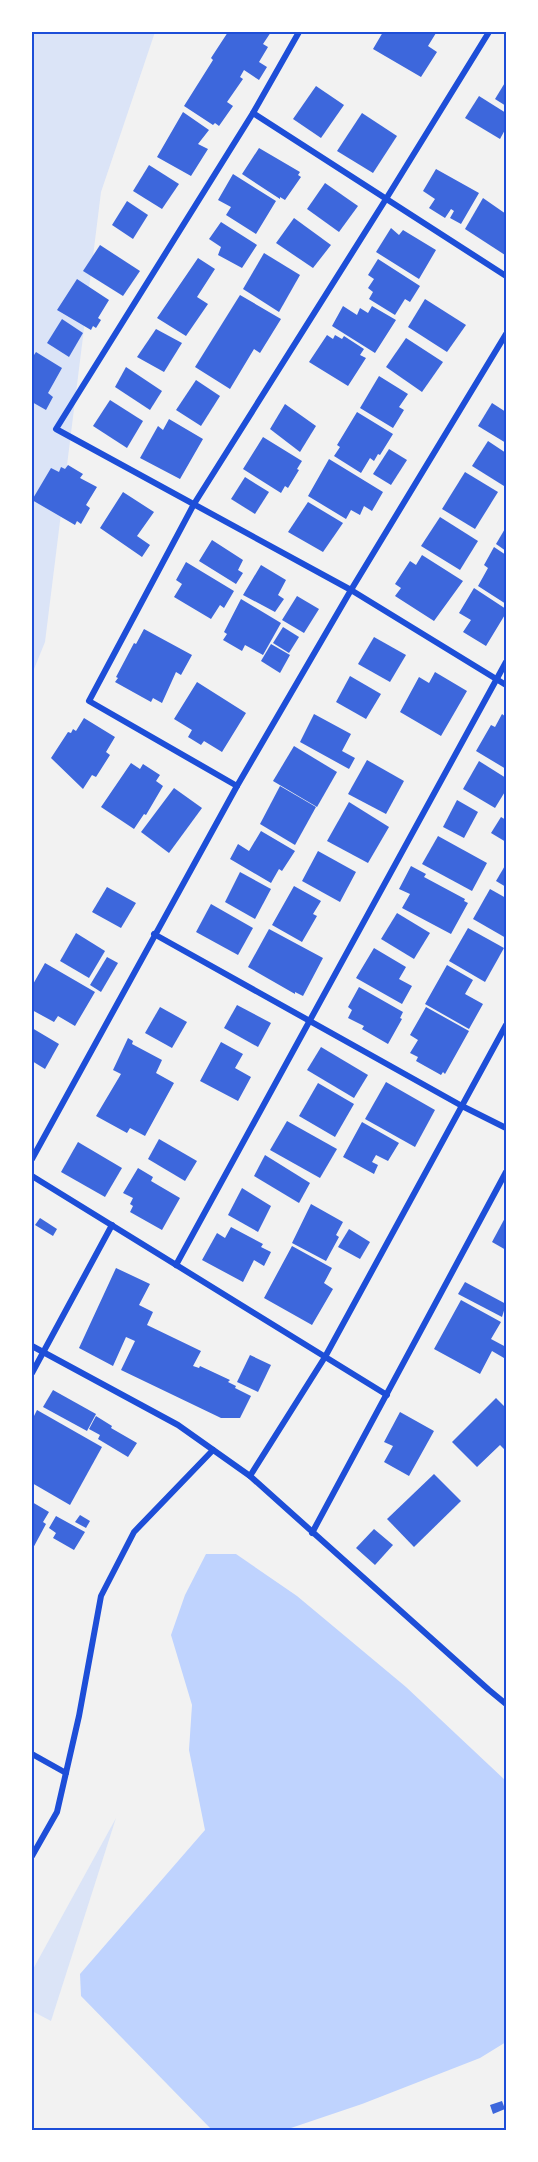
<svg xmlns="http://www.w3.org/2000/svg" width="538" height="2162" viewBox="0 0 538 2162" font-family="'DM Sans',sans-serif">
	<rect width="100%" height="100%" fill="#f2f2f2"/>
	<!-- green -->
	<g fill="#dbe4f7">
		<polygon points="32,32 155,32 101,192 45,642 32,674"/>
		<polygon points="116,1818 51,2021 32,2011 32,1971"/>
	</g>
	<!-- water -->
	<polygon fill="#bfd3fe" points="206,1554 236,1554 297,1596 406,1687 506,1781 506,2042 480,2058 362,2104 285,2130 212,2130 81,1996 80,1974 205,1830 189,1750 192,1705 171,1635 185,1595"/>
	<!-- building -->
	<g fill="#3d67dc">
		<polygon points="228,32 271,32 263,44 268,47 259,62 267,67 259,80 244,70 240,77 243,79 227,102 233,106 219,126 215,123 213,125 184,106 213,60 211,58"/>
		<polygon points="383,32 434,32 436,33 428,46 437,52 421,77 373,49"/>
		<polygon points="506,81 506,106 495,99"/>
		<polygon points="316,86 344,105 321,138 293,119"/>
		<polygon points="479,96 506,113 506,128 500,139 465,118"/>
		<polygon points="183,112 209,130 198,144 208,149 191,176 157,157"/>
		<polygon points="362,113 397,136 373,173 337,151"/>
		<polygon points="259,148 300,172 298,175 301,177 285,200 280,197 280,199 242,174"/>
		<polygon points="149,165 179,184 162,209 133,191"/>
		<polygon points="436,169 479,193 461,224 450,218 454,211 451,209 445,218 429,208 435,199 423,191"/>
		<polygon points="233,174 276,201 256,234 226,215 231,207 218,200"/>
		<polygon points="325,183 358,206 339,232 307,209"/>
		<polygon points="483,198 506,214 505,255 465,229"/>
		<polygon points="127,201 148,215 133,239 112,225"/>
		<polygon points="294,218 331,245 313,268 276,243"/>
		<polygon points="221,222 257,245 242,268 218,255 221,247 209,239"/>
		<polygon points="391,228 399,235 403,230 436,250 419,279 376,252"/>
		<polygon points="100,245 140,271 123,296 83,271"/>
		<polygon points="264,253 300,275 279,312 243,289"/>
		<polygon points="198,258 215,269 197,297 208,304 186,336 157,318"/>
		<polygon points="378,259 420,286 410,302 405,299 395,315 369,299 373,292 368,288 374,279 368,275"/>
		<polygon points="77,279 109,300 98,318 101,320 96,328 93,326 91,330 57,310"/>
		<polygon points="240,295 281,319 260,353 254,349 230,389 195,367"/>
		<polygon points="425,299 466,325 447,352 408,327"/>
		<polygon points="343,306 357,315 360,308 368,313 372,306 396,320 375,353 332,326"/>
		<polygon points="62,319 83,333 69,357 47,343"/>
		<polygon points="156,329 182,343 164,372 137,357"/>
		<polygon points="327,335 333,339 335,335 342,339 344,336 364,349 360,355 366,358 348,386 309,362"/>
		<polygon points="406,338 443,362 422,392 386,367"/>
		<polygon points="36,352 62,368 48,393 53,397 46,410 32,402 32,358"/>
		<polygon points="126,367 162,391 150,410 115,387"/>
		<polygon points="379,376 408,394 399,407 404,410 393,428 360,408"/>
		<polygon points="196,380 220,396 201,426 176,410"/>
		<polygon points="110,400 143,421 127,448 93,426"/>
		<polygon points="492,403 506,412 506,443 478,426"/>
		<polygon points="285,404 316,426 300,452 270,429"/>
		<polygon points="357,412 393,434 380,455 378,454 374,461 370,458 361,473 334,456 340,447 337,445"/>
		<polygon points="169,419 203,439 180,479 140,458 158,426 163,430"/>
		<polygon points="263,437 302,461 297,469 299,470 288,488 285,486 281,493 243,469"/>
		<polygon points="488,441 506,453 506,482 504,486 472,466"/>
		<polygon points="389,449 407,460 391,485 373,474"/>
		<polygon points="329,459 383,492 372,511 364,506 360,515 351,510 346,519 308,496"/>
		<polygon points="68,465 83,474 80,478 97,487 86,505 90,508 81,524 77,521 75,525 32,500 51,468 59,472 61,467 65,469"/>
		<polygon points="465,472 498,492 475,529 442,509"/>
		<polygon points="245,477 269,492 255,514 231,499"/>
		<polygon points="123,492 154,512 137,536 150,545 142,557 100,528"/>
		<polygon points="308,502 343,523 323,552 288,532"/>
		<polygon points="440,517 478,541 460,570 421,546"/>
		<polygon points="506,527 506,551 496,544"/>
		<polygon points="212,540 243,560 238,570 243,573 236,584 199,561"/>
		<polygon points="494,547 506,555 506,604 478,586 488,568 484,565"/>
		<polygon points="422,555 463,581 434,621 395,596 401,588 395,584 410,561 416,565"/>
		<polygon points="186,562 234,591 224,608 220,605 211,619 174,597 182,584 176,580"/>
		<polygon points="261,565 286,580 278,595 284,599 275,612 243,595"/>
		<polygon points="474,588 506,609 506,613 486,646 463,632 471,620 459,613"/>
		<polygon points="297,596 319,609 304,633 282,620"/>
		<polygon points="241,599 281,623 263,655 245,645 242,651 223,640 227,634 224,632"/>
		<polygon points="283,627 299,637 289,653 273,643"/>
		<polygon points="144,629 192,655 181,675 176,672 162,703 153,698 151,702 115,682 118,678 116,677 134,643 136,644"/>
		<polygon points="374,637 406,655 390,682 358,664"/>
		<polygon points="271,644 290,655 280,673 261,661"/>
		<polygon points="435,672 467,691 441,736 400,712 419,677 429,683"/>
		<polygon points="350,676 381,694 366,719 336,702"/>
		<polygon points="197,682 246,713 222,752 204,741 201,745 188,737 192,730 174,719"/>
		<polygon points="314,714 351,734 342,751 355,758 349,769 300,742"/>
		<polygon points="502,714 506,717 506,769 476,751 491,725 495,727"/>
		<polygon points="84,718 115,737 106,752 110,755 96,777 92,775 83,789 51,758 68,732 71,733 73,729 76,731"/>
		<polygon points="294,746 337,772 317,807 273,781"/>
		<polygon points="367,760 404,781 386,814 348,794"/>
		<polygon points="479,761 506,778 506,790 495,808 463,789"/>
		<polygon points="131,763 140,769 143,764 160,775 156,781 163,786 146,815 144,814 134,829 101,807"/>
		<polygon points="280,786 316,807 295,845 260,824"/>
		<polygon points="174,788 202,808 169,853 141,832"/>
		<polygon points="457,800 478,812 464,838 443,827"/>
		<polygon points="349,802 389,827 368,863 327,841"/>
		<polygon points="501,817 506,820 506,842 491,833"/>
		<polygon points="261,831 295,851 282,871 279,869 271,883 230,859 238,844 249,851"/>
		<polygon points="438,836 487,863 472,891 422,864"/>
		<polygon points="318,851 356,872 340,902 302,881"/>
		<polygon points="506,864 506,887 496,881"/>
		<polygon points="411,866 426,874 424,877 465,899 464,901 468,903 451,934 402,908 410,894 399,889"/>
		<polygon points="240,872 271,889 255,919 225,902"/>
		<polygon points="294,886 321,901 313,914 317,916 302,942 272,925"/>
		<polygon points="107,887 136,903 121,928 92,912"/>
		<polygon points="490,889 506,898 506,938 473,919"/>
		<polygon points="211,904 253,928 238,955 196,932"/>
		<polygon points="397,913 430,933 414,959 381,939"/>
		<polygon points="468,928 504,948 485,982 449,961"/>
		<polygon points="269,929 323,958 303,996 295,992 295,994 248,967"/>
		<polygon points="76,933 105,951 89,978 60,961"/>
		<polygon points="374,948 406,967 399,979 412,986 402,1004 356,978"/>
		<polygon points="107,957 118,963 101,992 90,985"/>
		<polygon points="45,963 95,992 75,1026 58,1016 54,1022 32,1010 32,986"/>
		<polygon points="447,965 473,980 465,994 483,1004 469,1029 425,1004"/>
		<polygon points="359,987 403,1012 400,1018 402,1019 388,1044 362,1029 364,1026 348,1018 352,1010 348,1007"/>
		<polygon points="237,1005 271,1023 258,1047 224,1028"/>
		<polygon points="160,1007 187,1022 172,1048 145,1033"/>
		<polygon points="426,1007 469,1031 445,1074 443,1072 441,1075 416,1061 418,1057 410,1053 418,1040 410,1035"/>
		<polygon points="32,1028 59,1044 45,1069 32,1061"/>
		<polygon points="128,1038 133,1041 132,1044 162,1060 156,1073 174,1083 145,1136 130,1128 127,1133 96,1116 121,1074 113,1070"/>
		<polygon points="221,1042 243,1054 235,1068 251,1077 238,1101 200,1081"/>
		<polygon points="321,1047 368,1075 354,1098 307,1070"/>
		<polygon points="386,1082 435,1110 415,1147 365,1119"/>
		<polygon points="318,1083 354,1104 335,1137 299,1116"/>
		<polygon points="287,1121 337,1149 320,1178 270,1150"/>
		<polygon points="362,1122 399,1143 388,1161 376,1155 372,1162 378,1165 374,1174 343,1157"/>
		<polygon points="159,1139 197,1161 185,1181 148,1159"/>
		<polygon points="78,1142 122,1168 105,1197 61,1172"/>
		<polygon points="265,1155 310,1183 299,1203 254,1176"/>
		<polygon points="138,1168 153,1177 151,1181 180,1198 162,1230 130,1212 133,1206 130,1204 133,1198 123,1193"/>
		<polygon points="242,1188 271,1206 258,1232 228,1215"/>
		<polygon points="311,1204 343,1222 336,1235 339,1237 326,1261 292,1243"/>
		<polygon points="506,1216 506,1250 492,1242"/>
		<polygon points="40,1218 57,1229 53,1236 35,1225"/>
		<polygon points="231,1227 263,1244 261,1247 271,1252 264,1266 254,1260 243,1282 202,1260 217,1233 225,1238"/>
		<polygon points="349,1229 370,1242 360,1259 338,1247"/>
		<polygon points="292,1246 332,1268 324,1283 333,1289 312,1325 264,1298"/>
		<polygon points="116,1268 150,1284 139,1305 153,1312 147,1325 201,1351 193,1366 199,1368 200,1366 230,1380 228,1382 236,1386 235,1388 251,1396 240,1418 221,1418 121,1370 135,1341 126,1337 113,1366 79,1348"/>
		<polygon points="465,1282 506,1304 502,1317 458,1294"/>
		<polygon points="461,1300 501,1322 491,1339 506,1347 506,1353 504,1358 492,1351 480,1374 434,1349"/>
		<polygon points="250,1355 271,1365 258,1392 237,1382"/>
		<polygon points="53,1390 96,1414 87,1431 43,1407"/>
		<polygon points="496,1398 506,1408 506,1451 500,1445 477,1467 452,1442"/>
		<polygon points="37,1410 102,1447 70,1505 32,1483 32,1420"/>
		<polygon points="400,1412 434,1431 409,1476 384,1462 393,1446 384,1442"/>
		<polygon points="96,1416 112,1426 111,1428 137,1443 128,1457 98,1439 100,1435 89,1429"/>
		<polygon points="434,1474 461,1501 414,1547 387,1519"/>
		<polygon points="32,1502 49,1512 43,1522 46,1524 32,1550"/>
		<polygon points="80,1515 90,1521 86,1528 75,1522"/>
		<polygon points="56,1516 85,1532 74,1550 53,1538 56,1533 49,1528"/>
		<polygon points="374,1529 393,1545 375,1565 356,1548"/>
		<polygon points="502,2101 505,2109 493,2114 490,2105"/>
	</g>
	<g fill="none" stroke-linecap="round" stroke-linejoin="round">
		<!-- minor -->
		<g stroke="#1d4ed8" stroke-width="6">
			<polyline points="299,32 253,113 56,429 351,590 506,685"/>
			<polyline points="253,113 506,276"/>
			<polyline points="237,786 89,701 194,504 386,199 489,32"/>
			<polyline points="154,934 462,1106 506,1128"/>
			<polyline points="32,1159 237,786 351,590 506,334"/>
			<polyline points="32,1176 387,1395"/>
			<polyline points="176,1265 506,662"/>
			<polyline points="32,1346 178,1425 250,1476 489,1690 506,1704"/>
			<polyline points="32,1373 112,1225"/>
			<polyline points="250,1476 325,1357 506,1025"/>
			<polyline points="312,1533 506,1172"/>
			<polyline points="32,1754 66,1773"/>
			<polyline points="32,1856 57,1812 79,1716 101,1596 134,1532 213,1450"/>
		</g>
	</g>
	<!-- border -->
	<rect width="538" height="2162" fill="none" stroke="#ffffff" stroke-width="66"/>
	<rect x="33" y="33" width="472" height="2096" fill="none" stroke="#1d4ed8" stroke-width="2"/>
</svg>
